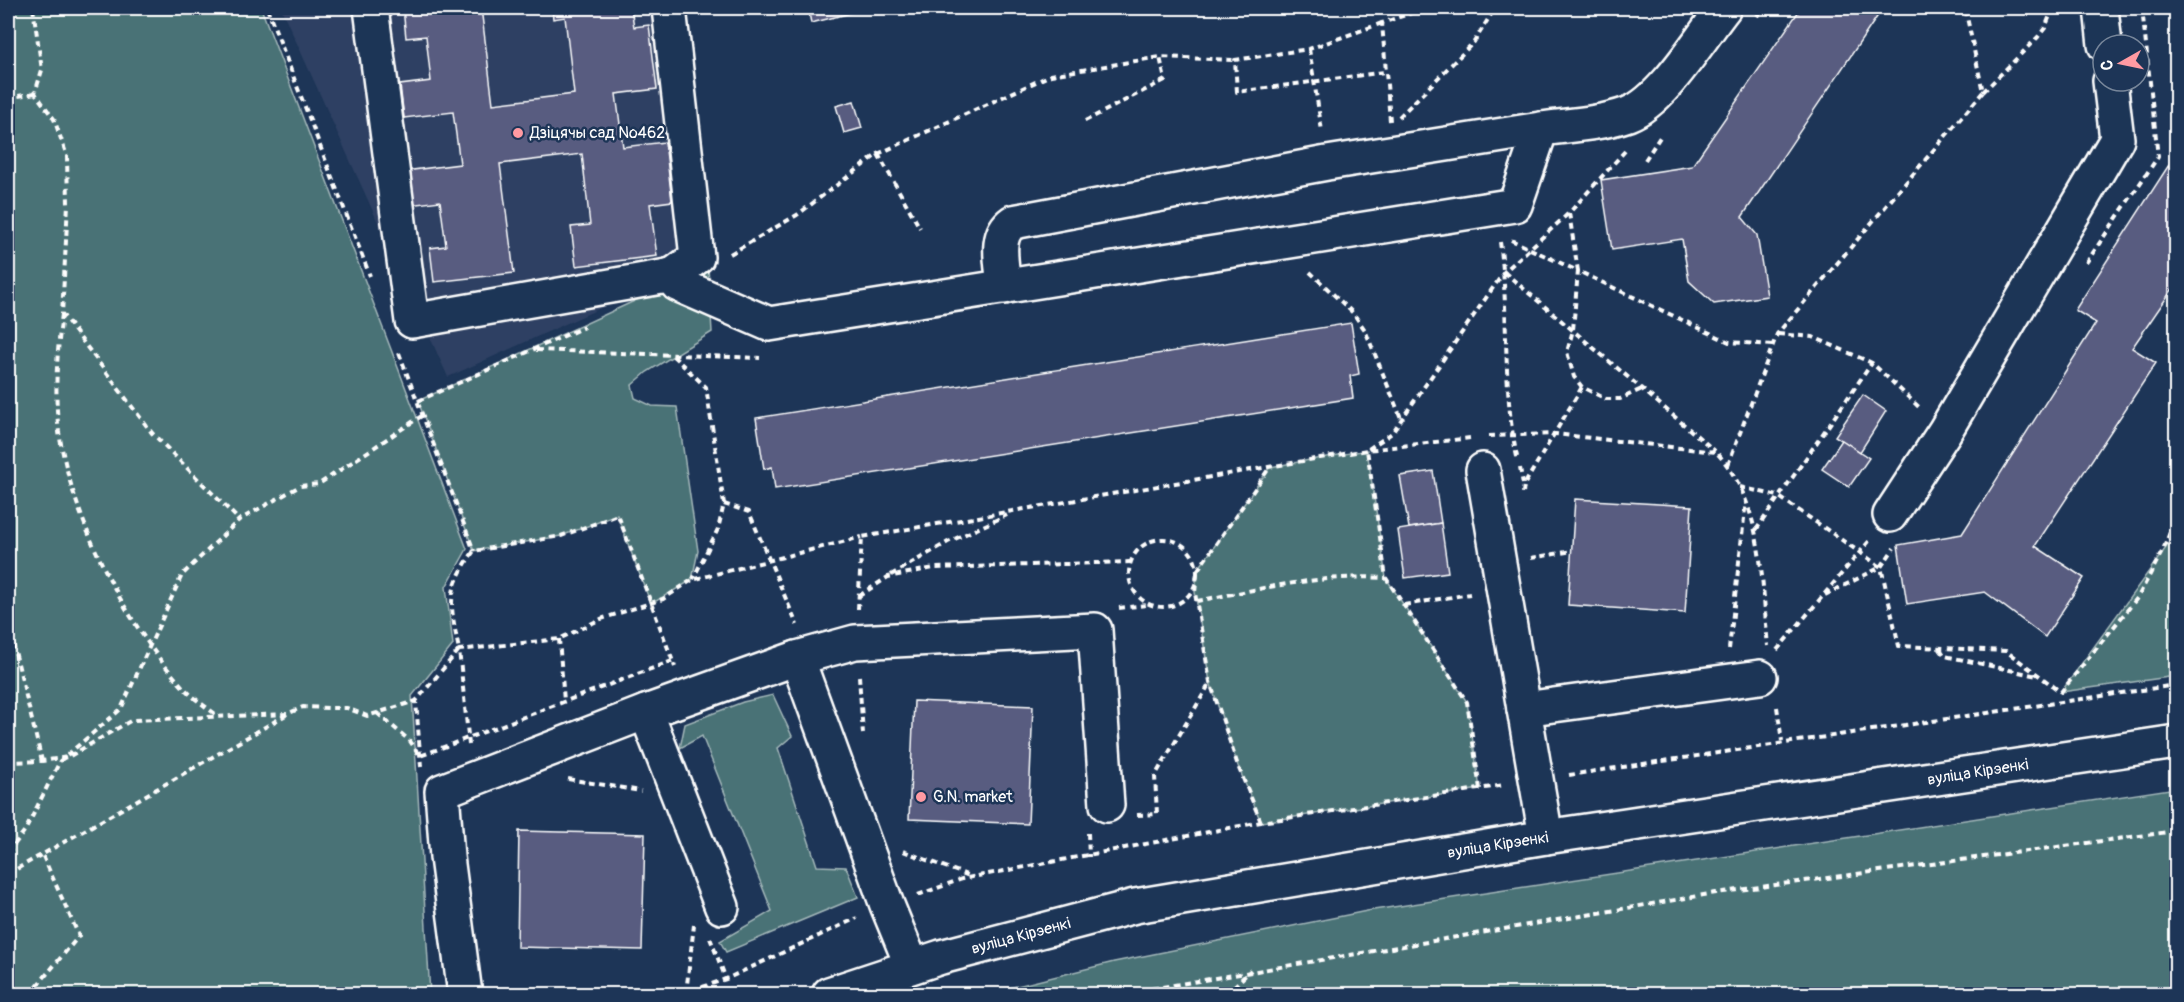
<svg xmlns="http://www.w3.org/2000/svg" width="2184" height="1002" viewBox="0 0 2184 1002" font-family="Pangolin,sans-serif">
	<rect width="100%" height="100%" fill="#1d3557"/>
	<filter id="ink" filterUnits="userSpaceOnUse"><feTurbulence type="fractalNoise" baseFrequency=".0167" numOctaves="2"/><feDisplacementMap in="SourceGraphic" scale="12" xChannelSelector="R" yChannelSelector="G"/><feConvolveMatrix kernelMatrix="1 2 1 2 8 2 1 2 1" color-interpolation-filters="sRGB"/></filter>
	<g filter="url(#ink)">
		<!-- built -->
		<polygon fill="#2f4163" points="281,8 684,8 711,258 448,377"/>
		<!-- green -->
		<g fill="#4a7276" stroke="#a4b8ba" stroke-width="1.5">
			<polygon points="8,8 261,8 467,549 446,587 453,645 412,696 430,994 8,994"/>
			<polygon points="708,267 712,332 647,372 632,385 635,398 652,406 677,407 698,551 692,580 651,604 617,515 561,536 474,551 418,401"/>
			<polygon points="1367,450 1386,578 1467,702 1480,789 1261,822 1238,766 1210,682 1195,592 1197,571 1270,467"/>
			<polygon points="2176,534 2176,676 2061,692"/>
			<polygon points="773,695 792,736 778,748 817,866 846,867 858,897 726,952 720,941 772,911 702,736 680,748 685,724 743,702"/>
			<polygon points="2176,788 2176,994 985,994 1114,962 1367,911"/>
		</g>
		<!-- building -->
		<g fill="#595c80" stroke="#fff" stroke-width="1.5">
			<polygon points="403,8 481,8 493,104 574,94 565,17 553,19 552,8 631,8 634,27 649,25 657,89 616,94 623,147 665,142 672,201 650,204 657,256 576,266 571,227 590,225 582,154 500,164 514,273 434,282 430,248 446,246 440,201 409,205 405,171 460,164 453,112 404,118 400,85 431,81 426,36 406,38"/>
			<polygon points="808,8 867,8 867,9 811,23"/>
			<polygon points="1801,8 1883,8 1742,217 1757,235 1767,296 1714,304 1689,281 1682,239 1612,250 1601,180 1692,166"/>
			<polygon points="854,101 862,128 844,133 836,106"/>
			<polygon points="2176,154 2176,284 2132,348 2156,363 2035,546 2084,578 2045,637 1985,592 1907,604 1898,545 1962,534 2096,323 2075,310"/>
			<polygon points="1351,323 1359,374 1350,376 1353,398 775,489 772,467 764,469 756,418"/>
			<polygon points="1863,395 1886,411 1860,452 1835,436"/>
			<polygon points="1842,440 1869,458 1849,487 1822,469"/>
			<polygon points="1433,471 1441,523 1409,528 1400,476"/>
			<polygon points="1575,499 1692,506 1685,613 1568,605"/>
			<polygon points="1441,523 1448,572 1405,578 1398,530"/>
			<polygon points="914,701 1033,706 1028,824 909,819"/>
			<polygon points="519,831 645,834 642,950 517,947"/>
		</g>
		<g fill="none" stroke-linecap="round" stroke-linejoin="round">
			<!-- minor casing -->
			<g stroke="#fff" stroke-width="38">
				<g id="minor">
					<polyline points="371,8 412,321 673,275 697,257 669,8"/>
					<polyline points="2101,8 2105,45"/>
					<path d="M671,275L677,284L769,324L1515,205L1541,129C1570,125 1600,124 1628,114C1663,101 1700,38 1724,8"/>
					<path d="M1004,287C1003,266 993,236 1013,222L1327,163L1541,129"/>
					<polyline points="1483,470 1546,837"/>
					<polyline points="1890,515 1945,431 2117,139 2110,81"/>
					<polyline points="1524,709 1760,677"/>
					<polyline points="722,907 646,712 797,658"/>
					<polyline points="912,966 887,905 797,658 855,642 1095,630 1107,805"/>
					<polyline points="465,994 447,857 442,791 646,712"/>
					<polyline points="829,994 941,957 1135,906 1546,837 2176,742"/>
				</g>
			</g>
			<!-- path -->
			<g stroke="#fff" stroke-width="4" stroke-dasharray="6 4.5" stroke-linecap="butt">
				<polyline points="33,8 42,70 35,93 54,119 67,156 68,204 62,314 152,433 239,520"/>
				<polyline points="267,8 370,276"/>
				<polyline points="1757,16 1764,8"/>
				<polyline points="1382,23 1309,49 1235,60 1237,92 1385,72"/>
				<polyline points="1309,49 1322,131"/>
				<polyline points="1983,92 2038,37 2045,28 2053,8"/>
				<polyline points="8,98 35,93"/>
				<polyline points="1399,117 1474,42 1495,8"/>
				<polyline points="1085,121 1165,80 1160,57"/>
				<polyline points="1390,121 1382,23 1426,8"/>
				<polyline points="1625,151 1569,213 1578,271 1729,342 1773,345"/>
				<polyline points="878,154 920,228"/>
				<polyline points="1645,160 1660,137"/>
				<polyline points="1511,240 1578,271 1573,330 1567,352 1574,377 1582,387 1606,399 1620,399 1642,389"/>
				<path d="M1500,242C1510,314 1501,390 1518,461"/>
				<polyline points="730,254 797,215 878,154 1051,75 1160,57 1235,60"/>
				<polyline points="2086,263 2158,157 2142,8"/>
				<polyline points="1310,272 1353,313 1365,330 1401,418"/>
				<polyline points="1504,272 1715,451"/>
				<path d="M62,314C57,352 54,393 59,432C72,518 124,622 183,687C193,698 206,707 218,716"/>
				<polyline points="1778,334 1813,337 1872,363 1921,409"/>
				<polyline points="536,350 760,358"/>
				<polyline points="399,353 474,551"/>
				<polyline points="673,356 706,387 724,504 718,529 693,579"/>
				<polyline points="418,401 584,327"/>
				<path d="M1489,436L1555,434L1716,452C1764,503 1761,579 1768,646"/>
				<polyline points="1728,465 1777,334 1983,92 1965,8"/>
				<polyline points="1520,468 1523,484"/>
				<polyline points="1740,487 1778,496 1881,567 1899,646 2006,651 2061,692 2138,597 2163,550 2176,517"/>
				<polyline points="1523,493 1524,485 1582,387"/>
				<polyline points="724,504 749,512 797,625"/>
				<polyline points="1756,530 1872,363"/>
				<circle cx="1163" cy="573" r="34"/>
				<polyline points="1531,558 1572,551"/>
				<polyline points="891,575 948,542 1007,515"/>
				<polyline points="1825,595 1881,567 1894,548"/>
				<polyline points="859,596 888,577 934,568 1130,562"/>
				<path d="M1197,601C1259,589 1322,574 1386,578"/>
				<polyline points="1404,605 1470,594"/>
				<polyline points="1119,608 1147,605"/>
				<polyline points="858,609 862,537 1367,450 1470,438"/>
				<polyline points="8,623 42,761"/>
				<polyline points="559,639 564,701"/>
				<polyline points="1729,649 1746,501"/>
				<polyline points="1940,649 1945,656 2037,676"/>
				<polyline points="1777,650 1871,539"/>
				<polyline points="859,676 863,734"/>
				<polyline points="1777,707 1782,741"/>
				<polyline points="377,713 410,741 420,756 672,661"/>
				<polyline points="469,745 459,650 559,639 601,619 663,599 692,580 862,537"/>
				<polyline points="8,762 42,761 68,757 132,720 287,714 303,707 328,708 347,708 367,716 416,701"/>
				<path d="M421,767L416,701L459,650C450,603 445,592 474,551L561,536L618,515L675,667"/>
				<polyline points="1569,775 2176,685"/>
				<polyline points="568,779 641,791"/>
				<polyline points="1480,789 1467,702 1386,578 1367,450 1392,433 1504,272 1569,213"/>
				<polyline points="1137,815 1157,814 1155,776 1210,683"/>
				<polyline points="1261,822 1238,766 1210,682 1195,593 1197,571 1270,467"/>
				<polyline points="1088,833 1089,857"/>
				<polyline points="903,851 972,877"/>
				<polyline points="8,853 26,829 60,761 121,709 182,575 239,520 300,486 319,484 423,415"/>
				<polyline points="8,874 286,715"/>
				<polyline points="918,895 962,879 1261,822 1505,785"/>
				<polyline points="710,938 726,979"/>
				<polyline points="8,991 21,994"/>
				<polyline points="686,993 694,925"/>
				<polyline points="30,994 79,936 42,854"/>
				<polyline points="682,994 726,979 857,918"/>
				<polyline points="1121,994 1716,893 2176,831"/>
				<polyline points="1226,994 1251,970"/>
			</g>
			<!-- minor -->
			<use href="#minor" stroke="#1d3557" stroke-width="33"/>
		</g>
	</g>
	<!-- markers -->
	<g fill="#ff9aa2" stroke="#1d3557" stroke-width="2">
		<circle cx="518" cy="133" r="6"/>
		<circle cx="921" cy="797" r="6"/>
	</g>
	<g text-anchor="middle" dominant-baseline="central" stroke-width="5" stroke-linejoin="round" paint-order="stroke">
		<!-- poi labels -->
		<g font-size="16" fill="#fff" stroke="#1d3557" text-anchor="start">
			<text x="530" y="133">Дзіцячы сад №462</text>
			<text x="933" y="797">G.N. market</text>
		</g>
		<!-- street labels -->
		<g font-size="16" fill="#fff" stroke="#1d3557">
			<text transform="translate(1978 772) rotate(-9)">вуліца Кірэенкі</text>
			<text transform="translate(1498 845) rotate(-9)">вуліца Кірэенкі</text>
			<text transform="translate(1021 936) rotate(-15)">вуліца Кірэенкі</text>
		</g>
	</g>
	<!-- margin -->
	<rect width="2184" height="1002" fill="none" stroke="#1d3557" stroke-width="30"/>
	<rect x="15" y="15" width="2154" height="972" fill="none" stroke="#fff" stroke-width="2" filter="url(#ink)"/>
	<!-- north arrow -->
	<g transform="translate(2121 63) rotate(261)"><circle r="28" fill="#1d3557" stroke="#77869a" stroke-width="1.5"/>
	<path d="M0-4.5L10 22L0 15L-10 22Z" fill="#ff9aa2"/>
	<text y="-9" font-size="16" font-weight="bold" text-anchor="middle" fill="#ffffff">С</text>
	</g>
</svg>
